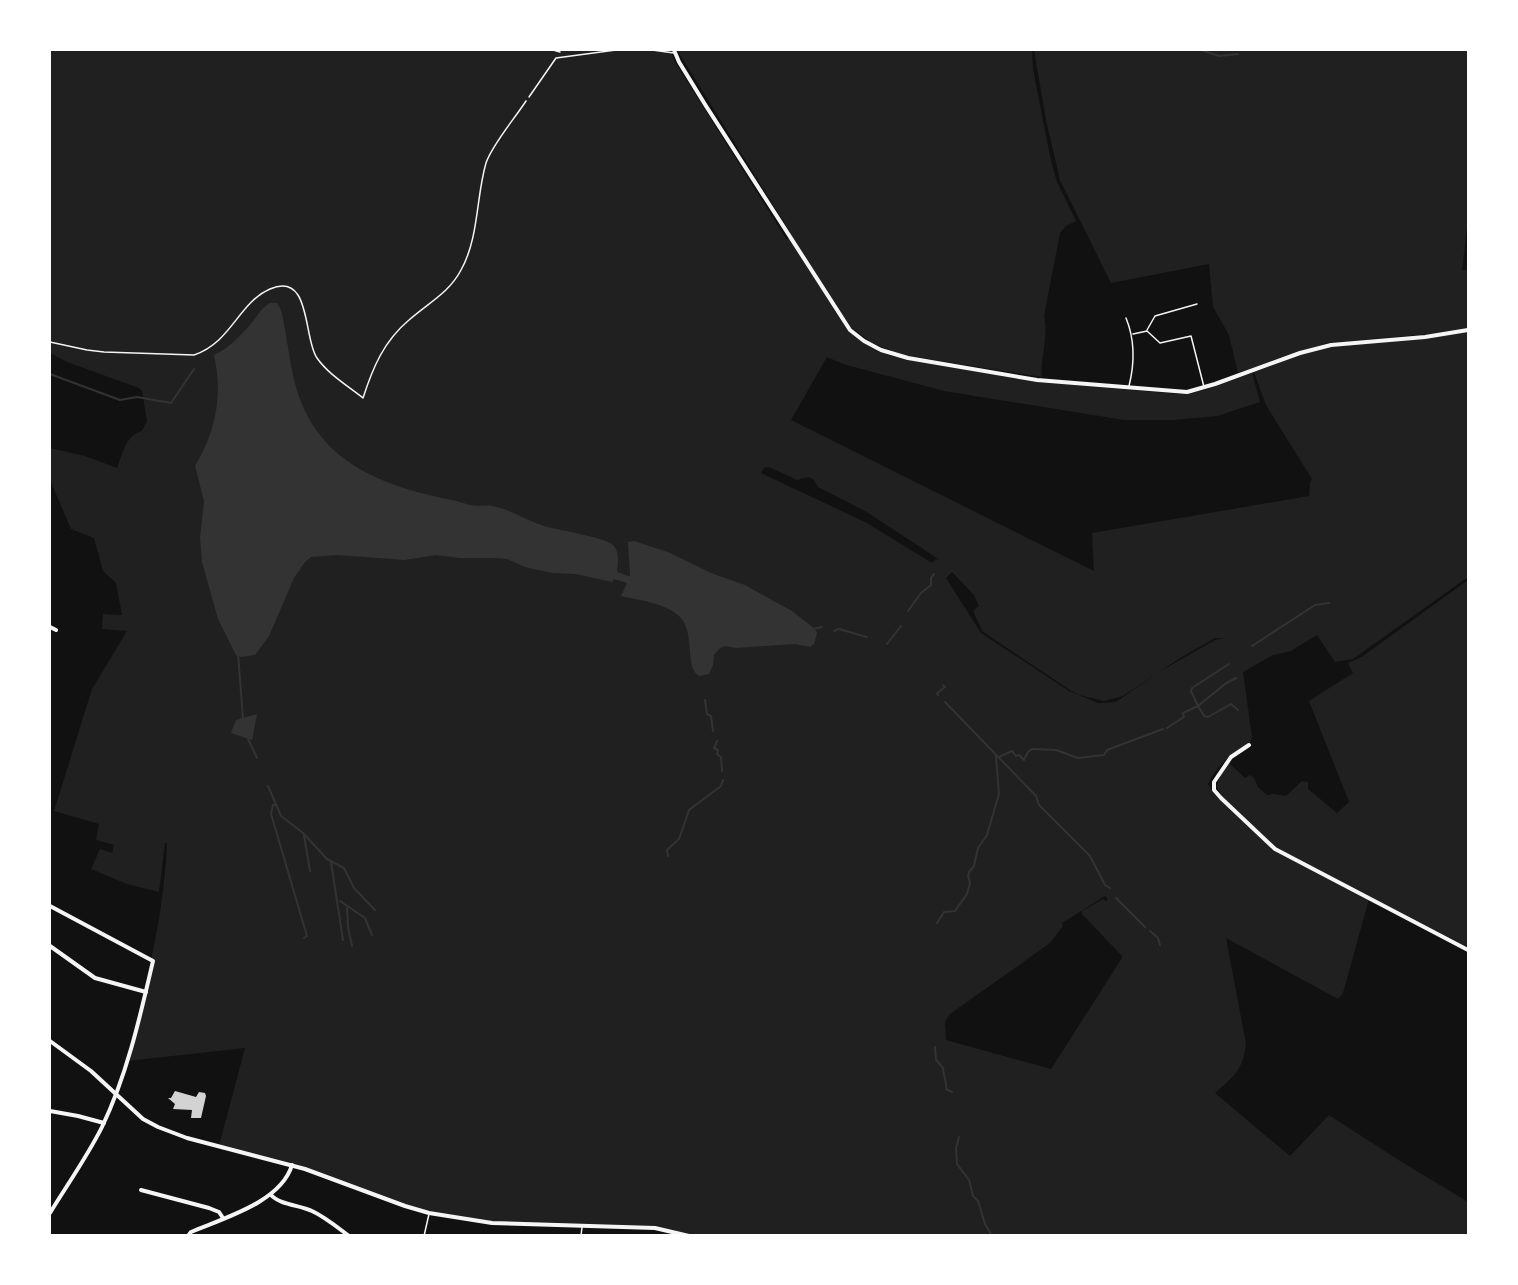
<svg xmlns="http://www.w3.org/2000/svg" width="1518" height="1285" viewBox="0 0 1518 1285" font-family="Roboto,sans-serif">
	<rect width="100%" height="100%" fill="#111"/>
	<!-- green -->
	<g fill="#202020" fill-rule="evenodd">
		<path d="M50,50H670L675,62L787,240L790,232L677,50H1032L1033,69L1051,161L1057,182L1076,221L1066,226L1060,233L1044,316C1049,336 1040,357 1042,377L903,355L872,343L851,327L850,332L867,345L889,355L1029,381L1178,394L1205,390L1252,373L1260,402L1217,416L1173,420H1124L944,391L843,364L827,357L791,420L1094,571L1092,533L1309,496L1310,483L1312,479L1266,405L1254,372C1280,363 1307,351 1334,346C1379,338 1424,341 1468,332V577L1353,659L1335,662L1317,635L1291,651L1273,655L1243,672L1252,737L1249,745C1231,752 1217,766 1208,784L1214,794L1221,800L1222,797L1217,786L1221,773L1229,763L1245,778L1250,775L1254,778L1258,787L1267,795L1273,794L1286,796L1302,781L1308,782V789L1337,813L1349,802L1309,701L1353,673L1348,663L1363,656L1468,580V947L1278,849L1276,852L1369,899L1343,993L1338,999L1226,938L1246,1044C1243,1070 1234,1076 1215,1093L1290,1156L1329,1115L1397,1159L1468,1202V1235L689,1236L655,1228L513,1224L429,1213L305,1169L219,1146L245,1048L127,1061C145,989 164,917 167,843H165L159,892L127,884L91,869L100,849L112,853L114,845L96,840L99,824L54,811L92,689L127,631L102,629L103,614L122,615L116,583L103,571L94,538L71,529L50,480V448L85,456L117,468C123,453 125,436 142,431L147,421L142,391L139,388L67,362L50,353ZM769,467L797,480L808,477L813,479L818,487L865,511L940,560L936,559L932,563L867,523L761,473L764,468ZM952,572L974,595L979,606L973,611L982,631L992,638L1070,690L1079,695L1104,701L1123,696L1180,658L1215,638H1224L1215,640L1159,672L1116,702L1098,703L1069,691L981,633L946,578ZM1105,896L1108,899L1106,901L1103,899L1082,911V914L1122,956V958L1051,1069L946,1040L945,1022L950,1014L1050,943L1063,926L1062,923Z"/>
		<polygon points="1034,50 1468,50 1468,219 1462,270 1468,270 1468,328 1428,334 1327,343 1238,373 1229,335 1213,307 1209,264 1111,283 1060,180 1046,120"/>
	</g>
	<!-- water -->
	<g fill="#333">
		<path d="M270,303H277L281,310C292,356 289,395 320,435C351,476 409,492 457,501C461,502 465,504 470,505C479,507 488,504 497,507C516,512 533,524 552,528C564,531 606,538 613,545C620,552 618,563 617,572L628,576H630L628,542L634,541L668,552L711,573L745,585L792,611L815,629L817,633L814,644L810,647L795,644L736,648L725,646L720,648L714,655L713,665L709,674L699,676C684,667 696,631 679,616C665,603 639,600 621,596L627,583L614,579L612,582L576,574L552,573L525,567L507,559L494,558H460L436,555L404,560L338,555L311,557L305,562L294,578L269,636L255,655L241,657L236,655L218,619L202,562L200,538L204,501L195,466C216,431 223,395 214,355C231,347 242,334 254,320C259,314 261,308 270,303Z"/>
		<polygon points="257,714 252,740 231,733 236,720"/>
	</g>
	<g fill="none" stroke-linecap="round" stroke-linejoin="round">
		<!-- stream -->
		<g stroke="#333" stroke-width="2">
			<polyline points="1201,50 1219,56 1238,54"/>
			<polyline points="50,374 120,400 137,397 171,403 194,369"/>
			<polyline points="908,611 921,593 931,585 931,578 934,574"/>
			<polyline points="813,629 822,627"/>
			<polyline points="834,631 839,629 867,637"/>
			<polyline points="887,644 901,626"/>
			<polyline points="1252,646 1315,605 1329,603"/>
			<polyline points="238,653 243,719"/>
			<polyline points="1236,678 1225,684 1198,706 1204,716 1208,717 1231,704 1238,710"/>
			<polyline points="938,695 937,693 945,687 943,685"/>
			<polyline points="705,700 707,714 711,716 713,731"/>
			<polyline points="945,702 1036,796 1039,805 1090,856 1105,885 1110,888"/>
			<polyline points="1167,728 1184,717 1183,713 1185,712 1198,706 1191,691 1192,688 1229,664"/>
			<polyline points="248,739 257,758"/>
			<polyline points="717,741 714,748 718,750 717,754 721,757 722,771"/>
			<polyline points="999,757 1012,751 1016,756 1019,755 1024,760 1028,752 1032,749 1056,750 1078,758 1104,755 1107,750 1163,729"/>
			<polyline points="268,786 281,816 303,833 327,859 344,868 354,888 375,910"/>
			<polyline points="275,805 273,805 271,814 307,936 304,938"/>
			<polyline points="304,835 310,871"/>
			<polyline points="668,856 667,850 679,839 689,810 721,786 723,780"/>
			<polyline points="331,862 343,940"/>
			<polyline points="1116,898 1145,927"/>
			<polyline points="340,901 365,918 372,935"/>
			<polyline points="347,908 348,927 352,946"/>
			<polyline points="937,923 944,912 955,911 967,894 970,883 968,876 969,872 974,866 978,848 987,835 999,794 996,756"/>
			<polyline points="1150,931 1158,938 1160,945"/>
			<path d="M935,1047L936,1060L943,1068C943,1076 947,1081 946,1089L952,1092"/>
			<polyline points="959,1137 956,1148 957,1164 969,1180 973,1196 978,1201 985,1224 992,1236"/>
		</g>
	</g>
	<!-- building -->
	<polygon fill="#d3d3d3" points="175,1091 196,1097 199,1092 205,1093 206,1096 201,1118 191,1118 192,1110 173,1109 175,1104 168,1098 171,1098"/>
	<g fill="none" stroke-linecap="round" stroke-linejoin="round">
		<!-- path -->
		<g stroke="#f5f5f5" stroke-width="1.5">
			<polyline points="553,50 560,52"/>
			<path d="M50,342L87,350L104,352L194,355C232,342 238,303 270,289C312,271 303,339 317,358C328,374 348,386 363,398C373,367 384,341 409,320C428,303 449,293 461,270C479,238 476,197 486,163C492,145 515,118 526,101"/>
		</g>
		<!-- service -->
		<g stroke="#f5f5f5" stroke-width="1.5">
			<polyline points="652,50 674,53"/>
			<polyline points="529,97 556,58 616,50"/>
			<path d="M1126,318C1135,340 1135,362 1129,386"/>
			<polyline points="1147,330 1155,316 1197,304"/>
			<polyline points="1133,334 1147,331 1160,343 1191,336 1204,387"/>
			<polyline points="424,1236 429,1214"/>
			<polyline points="581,1236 582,1227"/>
		</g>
		<!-- minor -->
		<g stroke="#f5f5f5" stroke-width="4">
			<polyline points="674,50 679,62 706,106 850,330 864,341 881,350 908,358 1037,380 1187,392 1215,384 1300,353 1331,345 1425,337 1468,330"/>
			<polyline points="50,627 56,630"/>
			<polyline points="1249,745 1231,757 1214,782 1214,790 1221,798 1275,849 1468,950"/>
			<path d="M50,906L153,961C140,1017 127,1075 102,1127C87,1157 67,1185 50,1213"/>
			<polyline points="50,946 95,978 146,992"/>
			<polyline points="50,1041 91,1071 143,1119 158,1127 187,1138 305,1169 405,1206 429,1213 492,1223 655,1228 689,1236"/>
			<polyline points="50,1111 78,1116 104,1123"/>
			<polyline points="141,1190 209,1208 219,1212 223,1218"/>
			<path d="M271,1195C280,1205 300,1205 312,1211C325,1217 337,1227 349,1236"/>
			<path d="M188,1236L191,1232C224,1218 281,1202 292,1165"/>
		</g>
	</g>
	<!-- border -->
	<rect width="1518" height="1285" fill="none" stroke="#ffffff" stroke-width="102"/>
</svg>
